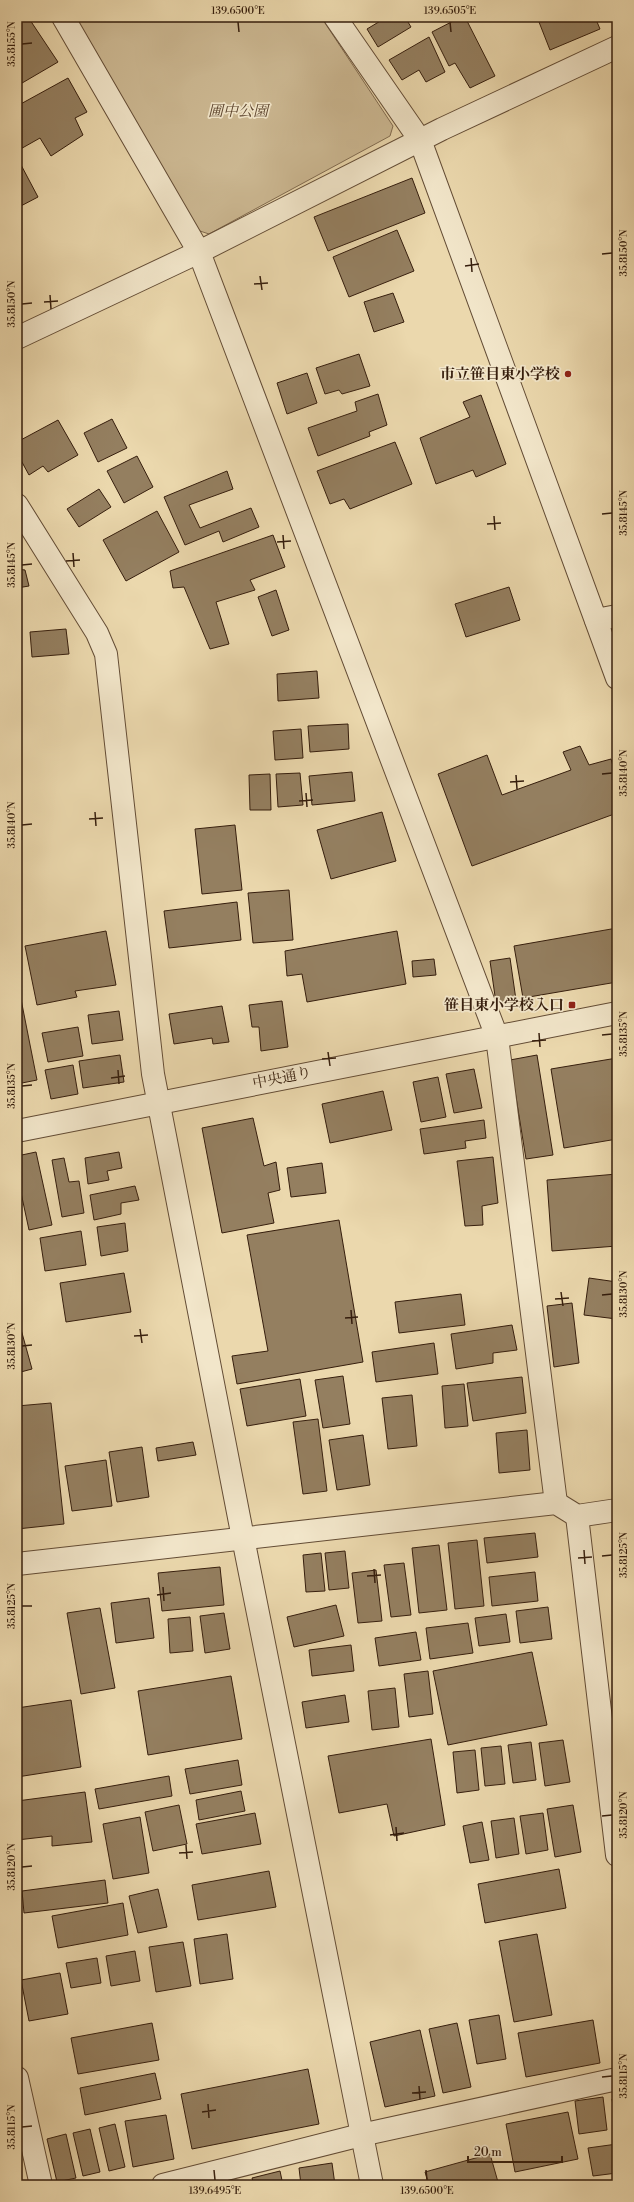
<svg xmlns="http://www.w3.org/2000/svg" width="634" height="2202" viewBox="0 0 634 2202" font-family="'Libre Bodoni','Noto Serif JP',serif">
	<rect width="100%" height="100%" fill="#ebd8ad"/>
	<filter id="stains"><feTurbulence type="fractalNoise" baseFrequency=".005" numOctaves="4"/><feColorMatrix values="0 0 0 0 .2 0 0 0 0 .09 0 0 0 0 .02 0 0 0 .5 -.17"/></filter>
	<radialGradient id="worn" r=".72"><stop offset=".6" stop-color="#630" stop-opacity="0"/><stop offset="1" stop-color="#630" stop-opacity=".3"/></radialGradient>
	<!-- park -->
	<polygon fill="#ccb892" stroke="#816b50" points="74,17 321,17 393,126 390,136 209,234 197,230"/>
	<!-- building -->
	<g fill="#947f60" stroke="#361e0d">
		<polygon points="17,17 28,17 58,62 17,86"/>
		<polygon points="387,17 405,17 411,27 378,47 367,29"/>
		<polygon points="461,17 465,17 495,76 470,88 455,63 449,66 432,32"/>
		<polygon points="550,17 595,17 600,29 550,50 539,22"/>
		<polygon points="429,37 445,72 426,82 419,70 402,80 389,60"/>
		<polygon points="68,78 87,112 75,118 83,135 51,156 40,138 17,151 17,106"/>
		<polygon points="20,163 38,197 17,208 17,164"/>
		<polygon points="412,178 425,213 328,251 314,217"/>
		<polygon points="397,230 414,271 349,297 333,257"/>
		<polygon points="393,293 404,322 374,332 364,302"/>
		<polygon points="359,354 370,386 342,394 339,390 325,394 316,368"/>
		<polygon points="307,373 317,403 287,414 277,383"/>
		<polygon points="378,394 387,425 369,432 370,436 318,456 308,428 357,411 355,402"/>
		<polygon points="481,395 506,464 476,477 473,470 436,484 420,438 470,417 463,402"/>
		<polygon points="112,419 127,448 98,462 84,433"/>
		<polygon points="58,420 78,455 48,472 43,466 29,475 17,453 17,442"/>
		<polygon points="395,442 412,484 350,509 344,499 330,504 317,471"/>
		<polygon points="137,456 153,487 124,503 107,471"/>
		<polygon points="227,471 233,489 189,505 200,528 251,508 259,527 223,542 219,531 185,545 164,497"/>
		<polygon points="99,489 111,507 79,527 67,509"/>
		<polygon points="157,511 179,552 126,581 103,540"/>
		<polygon points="273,535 285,567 250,580 255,590 216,602 229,644 210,649 184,587 173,588 170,571"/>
		<polygon points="17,569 25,570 29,586 17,588"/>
		<polygon points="509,587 520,620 466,637 455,604"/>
		<polygon points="276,590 289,630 272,636 258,597"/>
		<polygon points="66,629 69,654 32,657 30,632"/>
		<polygon points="18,633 20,652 17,653 17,634"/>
		<polygon points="317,671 319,698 278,701 277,674"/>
		<polygon points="348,724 349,749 310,752 308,726"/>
		<polygon points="301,729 303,758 275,760 273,731"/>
		<polygon points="580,746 589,765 611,759 617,779 617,813 472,866 438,774 487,755 502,795 571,770 563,752"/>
		<polygon points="352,772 355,801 312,805 309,776"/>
		<polygon points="300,773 303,805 278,807 276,774"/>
		<polygon points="270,774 271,810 250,810 249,775"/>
		<polygon points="382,812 396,861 331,879 317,830"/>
		<polygon points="235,825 242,890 202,894 195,829"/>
		<polygon points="289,890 293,940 253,943 248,893"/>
		<polygon points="237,902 241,940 169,948 164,911"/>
		<polygon points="617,928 617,982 523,998 514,946"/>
		<polygon points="106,931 116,985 75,991 77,997 37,1005 25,946"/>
		<polygon points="397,931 406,984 307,1002 302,974 287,976 285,951"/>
		<polygon points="510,958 516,1000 496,1003 490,961"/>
		<polygon points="434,959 436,975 413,977 412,961"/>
		<polygon points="17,979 37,1080 17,1084"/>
		<polygon points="282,1001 288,1047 261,1051 259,1027 252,1027 249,1005"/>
		<polygon points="222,1006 229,1042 213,1044 212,1038 174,1044 169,1014"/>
		<polygon points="119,1011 123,1040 92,1044 88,1015"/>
		<polygon points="78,1027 83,1056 48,1062 42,1033"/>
		<polygon points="120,1055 124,1082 83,1088 79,1061"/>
		<polygon points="537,1055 553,1155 526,1159 510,1060"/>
		<polygon points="617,1058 617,1139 564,1148 551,1069"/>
		<polygon points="73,1065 78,1094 51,1099 45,1070"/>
		<polygon points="474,1069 482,1108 454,1113 446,1074"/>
		<polygon points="438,1077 446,1117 421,1122 413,1082"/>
		<polygon points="383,1091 392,1130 330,1143 322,1104"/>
		<polygon points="253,1118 264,1166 276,1162 280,1190 268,1193 274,1223 222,1233 202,1128"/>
		<polygon points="484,1120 486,1138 465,1141 466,1148 424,1154 420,1129"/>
		<polygon points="36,1152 52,1225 29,1230 17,1174 17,1156"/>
		<polygon points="119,1152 122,1168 107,1171 109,1180 88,1184 85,1158"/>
		<polygon points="493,1157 498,1203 482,1206 483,1225 465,1226 457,1161"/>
		<polygon points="64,1158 69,1182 79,1181 84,1213 62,1217 52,1160"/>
		<polygon points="322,1163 326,1193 291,1197 287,1168"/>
		<polygon points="617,1174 617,1246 552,1251 547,1180"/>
		<polygon points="135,1186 139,1200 121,1203 121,1214 94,1220 90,1195"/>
		<polygon points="339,1220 363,1362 237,1384 232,1356 268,1351 247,1235"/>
		<polygon points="125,1223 128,1251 101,1256 97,1227"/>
		<polygon points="81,1231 86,1265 45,1271 40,1238"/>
		<polygon points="124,1273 131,1312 66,1322 60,1283"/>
		<polygon points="589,1278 617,1282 617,1319 584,1315"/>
		<polygon points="461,1294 465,1325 399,1333 395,1302"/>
		<polygon points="572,1303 579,1363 554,1367 547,1306"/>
		<polygon points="17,1315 32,1369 17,1373"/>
		<polygon points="512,1325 517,1350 493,1353 493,1363 456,1369 451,1334"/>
		<polygon points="434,1343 438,1374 376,1382 372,1352"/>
		<polygon points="343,1376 350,1424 323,1428 315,1380"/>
		<polygon points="522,1377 526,1413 473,1421 467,1383"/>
		<polygon points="300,1379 306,1416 247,1426 240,1389"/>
		<polygon points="464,1384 468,1426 445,1428 442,1386"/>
		<polygon points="412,1395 417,1446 388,1449 382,1398"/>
		<polygon points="51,1403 64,1524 17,1529 17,1406"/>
		<polygon points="318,1419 327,1491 303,1494 293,1422"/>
		<polygon points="527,1430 530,1470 499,1473 496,1433"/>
		<polygon points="363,1435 370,1485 337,1490 329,1440"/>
		<polygon points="193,1442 196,1455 158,1461 156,1448"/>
		<polygon points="142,1447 149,1497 117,1502 109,1452"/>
		<polygon points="106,1460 112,1506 72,1511 65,1466"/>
		<polygon points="614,1528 617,1528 616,1558"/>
		<polygon points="535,1533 538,1557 487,1563 484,1538"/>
		<polygon points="477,1540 484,1606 455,1609 448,1543"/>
		<polygon points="439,1545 447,1610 419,1613 412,1548"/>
		<polygon points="345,1551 349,1588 329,1590 325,1553"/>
		<polygon points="321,1553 325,1591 306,1592 303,1555"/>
		<polygon points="404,1563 411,1615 391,1617 384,1565"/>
		<polygon points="220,1567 224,1605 162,1611 158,1573"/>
		<polygon points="376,1570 382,1621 358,1623 352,1573"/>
		<polygon points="535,1572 538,1601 492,1606 489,1577"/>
		<polygon points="149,1598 154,1638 116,1643 111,1603"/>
		<polygon points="336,1605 344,1636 294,1647 287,1617"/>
		<polygon points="548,1607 552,1639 520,1643 516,1611"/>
		<polygon points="100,1608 115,1688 81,1694 67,1613"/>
		<polygon points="224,1613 230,1649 205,1653 200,1616"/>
		<polygon points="506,1614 510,1642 479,1646 475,1618"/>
		<polygon points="190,1617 193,1651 170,1653 168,1619"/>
		<polygon points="468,1623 473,1653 430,1659 426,1628"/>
		<polygon points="416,1632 421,1660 379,1666 375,1638"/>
		<polygon points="351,1645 354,1671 312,1676 309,1650"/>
		<polygon points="532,1652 547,1725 448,1745 433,1671"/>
		<polygon points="428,1671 433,1714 409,1717 404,1674"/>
		<polygon points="231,1676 242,1739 148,1755 138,1691"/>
		<polygon points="395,1688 399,1727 372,1730 368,1691"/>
		<polygon points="345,1695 349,1722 306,1728 302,1702"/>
		<polygon points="71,1700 81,1767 17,1777 17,1708"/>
		<polygon points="431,1739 445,1825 394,1836 387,1804 339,1813 328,1756"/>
		<polygon points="563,1740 570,1782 545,1786 539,1743"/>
		<polygon points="531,1742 536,1780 513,1783 508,1745"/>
		<polygon points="501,1746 505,1784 485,1786 481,1748"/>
		<polygon points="475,1750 479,1790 457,1793 453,1752"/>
		<polygon points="238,1760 242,1785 190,1794 185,1769"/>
		<polygon points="169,1776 172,1796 99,1809 95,1789"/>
		<polygon points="241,1791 245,1811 199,1820 196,1800"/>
		<polygon points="85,1792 92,1842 52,1846 52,1836 17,1840 17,1801"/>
		<polygon points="179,1805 187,1844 153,1851 145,1812"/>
		<polygon points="573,1805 581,1852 555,1857 547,1809"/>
		<polygon points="255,1813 261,1844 202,1854 196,1824"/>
		<polygon points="543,1813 548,1850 526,1854 520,1816"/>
		<polygon points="140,1817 149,1873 113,1879 103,1824"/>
		<polygon points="514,1818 519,1854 496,1858 491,1821"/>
		<polygon points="482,1822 489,1860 470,1863 463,1826"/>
		<polygon points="559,1869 566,1908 485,1923 478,1884"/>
		<polygon points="269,1871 276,1907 198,1920 192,1885"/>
		<polygon points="105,1880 108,1903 24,1913 22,1891"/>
		<polygon points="158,1889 167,1927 138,1933 129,1896"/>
		<polygon points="123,1903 128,1935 58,1948 52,1916"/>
		<polygon points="227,1934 233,1979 200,1984 194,1939"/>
		<polygon points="537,1934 552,2015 514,2022 499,1941"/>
		<polygon points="183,1942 191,1986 156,1992 149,1947"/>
		<polygon points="135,1951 140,1981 111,1986 106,1956"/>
		<polygon points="97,1958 101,1983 71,1988 66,1963"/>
		<polygon points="60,1973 68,2014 29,2021 21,1980"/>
		<polygon points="499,2015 506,2059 477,2064 469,2020"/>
		<polygon points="593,2020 600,2063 526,2077 518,2033"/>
		<polygon points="152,2023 159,2060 78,2074 71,2038"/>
		<polygon points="457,2023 471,2087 443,2093 429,2029"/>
		<polygon points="420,2030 435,2096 385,2107 370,2042"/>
		<polygon points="308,2069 319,2124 192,2149 181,2094"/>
		<polygon points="155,2073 161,2099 85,2115 80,2088"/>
		<polygon points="603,2097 607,2130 579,2134 575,2101"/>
		<polygon points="617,2098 617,2130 612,2099"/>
		<polygon points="568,2112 578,2159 515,2172 506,2124"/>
		<polygon points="166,2115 174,2159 133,2167 125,2121"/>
		<polygon points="115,2124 125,2167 109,2171 99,2128"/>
		<polygon points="90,2129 100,2172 83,2176 73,2133"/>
		<polygon points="66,2134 76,2178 57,2182 47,2139"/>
		<polygon points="617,2144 617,2173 593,2176 588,2148"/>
		<polygon points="490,2154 498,2182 493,2185 429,2185 425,2172"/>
		<polygon points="332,2163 335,2185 301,2185 299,2168"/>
		<polygon points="280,2171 283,2185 254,2185 252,2178"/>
	</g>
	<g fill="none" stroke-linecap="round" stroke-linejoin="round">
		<!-- minor casing -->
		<g stroke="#634c35" stroke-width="24">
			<g id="minor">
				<polyline points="63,17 199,252 497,1037 556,1503"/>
				<polyline points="335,17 420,140 617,678"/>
				<polyline points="17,338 199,252 442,129 617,47"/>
				<polyline points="17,505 97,633 106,654 153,1074 243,1538 372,2185"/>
				<polyline points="596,620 617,616"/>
				<polyline points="17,1131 617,1013"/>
				<polyline points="577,1516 617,1855"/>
				<polyline points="17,1564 556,1503 577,1516 617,1510"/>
				<polyline points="17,2078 41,2185"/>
				<polyline points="163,2185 361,2135 617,2079"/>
			</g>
		</g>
		<!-- minor -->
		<use href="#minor" stroke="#f2e6ca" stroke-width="22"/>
	</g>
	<!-- ticks -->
	<path fill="none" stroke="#361e0d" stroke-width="1.5" d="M238,22L239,32M450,22L451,32M22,44L32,43M602,254L612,253M471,258L472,272M465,266L479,264M260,276L262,290M254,284L268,283M50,295L51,309M44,302L58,301M22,304L32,303M602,514L612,513M494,516L495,530M487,524L501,523M283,535L284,549M277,542L291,541M73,553L74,567M66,561L80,560M22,565L32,564M602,774L612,773M516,775L517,789M510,782L524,781M306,793L307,807M299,801L313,800M95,812L96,826M89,819L103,818M22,825L32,824M539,1033L540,1047M602,1035L612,1034M532,1041L546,1040M328,1052L330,1066M322,1059L336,1058M118,1070L119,1084M111,1078L125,1076M22,1086L32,1085M561,1292L563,1306M602,1295L612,1294M555,1299L569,1298M351,1310L352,1324M345,1318L358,1317M140,1329L142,1343M134,1336L148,1335M22,1346L32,1345M584,1550L585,1564M602,1556L612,1555M578,1558L592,1557M374,1569L375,1583M367,1576L381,1575M163,1587L164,1601M157,1595L171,1593M22,1606H32M602,1816L612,1815M396,1827L397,1841M390,1835L404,1833M186,1845L187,1859M179,1853L193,1852M22,1867L32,1866M602,2077L612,2076M419,2086L420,2099M412,2093L426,2092M208,2104L209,2118M202,2112L216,2110M22,2127L32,2126M214,2170L215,2180M426,2170L427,2180"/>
	<!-- markers -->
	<g fill="#8f2418" stroke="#f2e6ca" stroke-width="1.5">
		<circle cx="568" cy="374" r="4"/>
		<rect x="568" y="1001" width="8" height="8" rx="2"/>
	</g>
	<g text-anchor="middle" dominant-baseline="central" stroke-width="3.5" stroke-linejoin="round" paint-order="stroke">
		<!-- park labels -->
		<g font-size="15" font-style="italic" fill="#5c442e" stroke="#f2e6ca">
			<text x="238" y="111">圃中公園</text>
		</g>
		<!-- poi labels -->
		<g font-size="15" font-weight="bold" fill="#361e0d" stroke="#f2e6ca" text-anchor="end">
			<text x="560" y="374">市立笹目東小学校</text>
			<text x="564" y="1005">笹目東小学校入口</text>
		</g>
		<!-- street labels -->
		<g font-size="15" fill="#361e0d" stroke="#f2e6ca">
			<text transform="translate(282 1078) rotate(-11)">中央通り</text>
		</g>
	</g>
	<!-- margin -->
	<rect width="634" height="2202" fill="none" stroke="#ebd8ad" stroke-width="44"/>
	<!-- scale -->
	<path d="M468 2156v6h94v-6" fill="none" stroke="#361e0d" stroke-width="2"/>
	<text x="474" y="2156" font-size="12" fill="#361e0d" stroke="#f2e6ca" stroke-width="3" paint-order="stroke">20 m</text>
	<rect x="22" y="22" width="590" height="2158" fill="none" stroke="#361e0d" stroke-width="1.5"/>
	<g font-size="10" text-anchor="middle" fill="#361e0d">
		<text x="238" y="14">139.6500°E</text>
		<text x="450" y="14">139.6505°E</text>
		<text transform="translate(11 44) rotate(-90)" y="4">35.8155°N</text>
		<text transform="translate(623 253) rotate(-90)" y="4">35.8150°N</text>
		<text transform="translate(11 304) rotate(-90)" y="4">35.8150°N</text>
		<text transform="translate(623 513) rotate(-90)" y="4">35.8145°N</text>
		<text transform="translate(11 565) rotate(-90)" y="4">35.8145°N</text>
		<text transform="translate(623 773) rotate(-90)" y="4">35.8140°N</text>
		<text transform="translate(11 825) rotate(-90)" y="4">35.8140°N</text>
		<text transform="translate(623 1034) rotate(-90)" y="4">35.8135°N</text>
		<text transform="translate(11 1086) rotate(-90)" y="4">35.8135°N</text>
		<text transform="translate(623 1294) rotate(-90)" y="4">35.8130°N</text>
		<text transform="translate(11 1346) rotate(-90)" y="4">35.8130°N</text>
		<text transform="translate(623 1555) rotate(-90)" y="4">35.8125°N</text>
		<text transform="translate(11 1606) rotate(-90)" y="4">35.8125°N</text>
		<text transform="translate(623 1815) rotate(-90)" y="4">35.8120°N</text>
		<text transform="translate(11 1867) rotate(-90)" y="4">35.8120°N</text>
		<text transform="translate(623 2076) rotate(-90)" y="4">35.8115°N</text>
		<text transform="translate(11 2127) rotate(-90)" y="4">35.8115°N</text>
		<text x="215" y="2194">139.6495°E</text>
		<text x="427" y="2194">139.6500°E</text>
	</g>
	<rect width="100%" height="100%" filter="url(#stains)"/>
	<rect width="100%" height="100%" fill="url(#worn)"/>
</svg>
